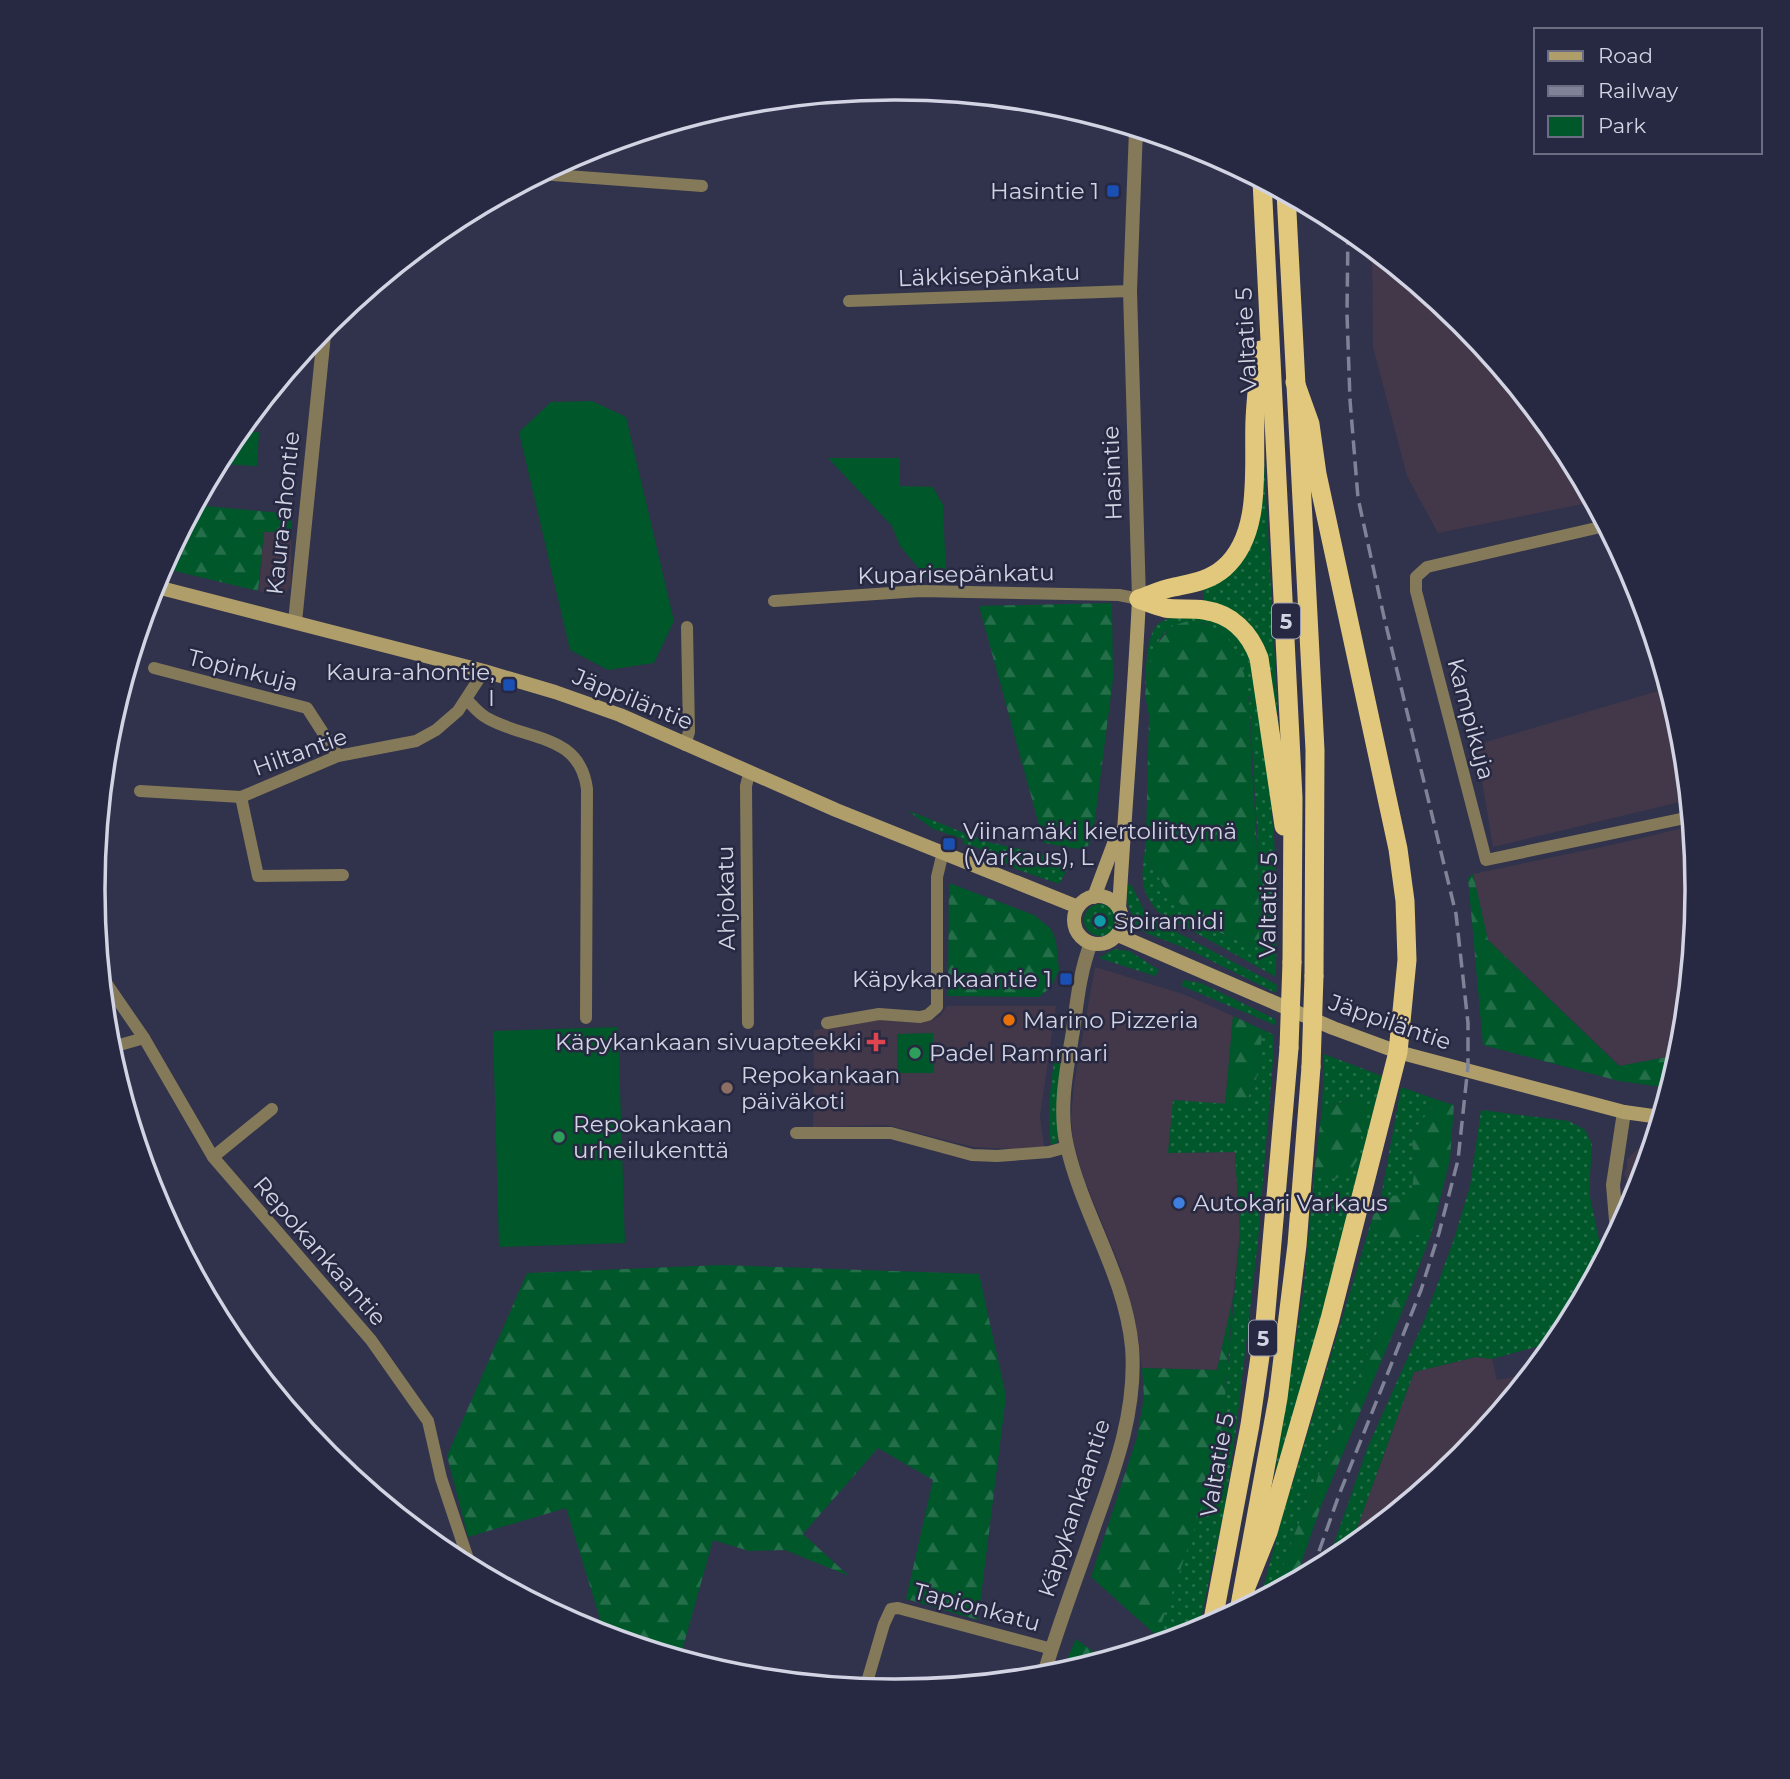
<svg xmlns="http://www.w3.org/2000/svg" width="1790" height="1779" viewBox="0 0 1790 1779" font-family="Montserrat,sans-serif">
	<defs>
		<pattern id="grass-dots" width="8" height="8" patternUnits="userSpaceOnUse" patternTransform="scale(1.75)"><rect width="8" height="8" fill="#00572a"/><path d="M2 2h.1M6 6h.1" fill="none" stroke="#246e49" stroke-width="1.8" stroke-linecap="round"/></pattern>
		<pattern id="forest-firs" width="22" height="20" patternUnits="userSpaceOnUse" patternTransform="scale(1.75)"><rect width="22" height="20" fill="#00572a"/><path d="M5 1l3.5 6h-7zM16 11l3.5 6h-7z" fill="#246e49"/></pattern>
	</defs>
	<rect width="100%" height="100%" fill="#31324c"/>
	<!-- commercial -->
	<g fill="#423849">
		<polygon points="1372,249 1462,323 1562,444 1593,502 1438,533 1407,476 1373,347"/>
		<polygon points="264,532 291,532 291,584 284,597 259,591"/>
		<polygon points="1668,688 1682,733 1688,800 1493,847 1476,745"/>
		<polygon points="1691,826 1697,890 1682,1046 1676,1066 1673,1056 1620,1066 1488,940 1473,874 1625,842"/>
		<polygon points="1095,967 1183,994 1233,1016 1225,1105 1174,1100 1168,1153 1235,1152 1240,1232 1233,1297 1217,1370 1142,1368 1138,1337 1121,1269 1083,1176 1073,1140 1071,1118 1074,1084"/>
		<polygon points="947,1006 1056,1006 1040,1116 1044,1147 1013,1149 973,1147 887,1125 813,1127 814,1030 875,1020 931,1021 940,1016"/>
		<polygon points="1652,1144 1636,1197 1626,1216 1624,1212 1626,1199 1622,1191 1627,1182 1624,1173 1627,1168 1627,1159 1642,1145"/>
		<polygon points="1476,1357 1492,1359 1497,1380 1530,1374 1462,1457 1349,1550 1414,1372"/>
	</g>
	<!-- grass -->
	<g fill="url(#grass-dots)">
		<polygon points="1261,403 1279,735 1269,663 1204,602 1203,590 1235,569"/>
		<path d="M1173,617L1212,618L1232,627L1247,644L1262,706L1274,837L1277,892L1276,977L1158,912C1135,885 1144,871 1146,837L1152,866L1165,888L1203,926L1259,948L1258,845L1249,697L1207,624C1155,614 1152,654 1145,694C1146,676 1145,638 1157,625C1161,621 1168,619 1173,617Z"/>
		<polygon points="907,810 987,842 1062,858 1069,862 1070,865 1059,884 1016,869 976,847 964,844 963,839 933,829"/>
		<polygon points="1126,883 1132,886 1145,912 1159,923 1277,985 1276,993 1190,950 1146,933 1136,926 1127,902"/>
		<circle cx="1100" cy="920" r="16"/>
		<polygon points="1114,949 1129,951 1159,970 1155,976 1099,958"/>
		<polygon points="1183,980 1201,983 1275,1019 1275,1025 1182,986"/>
		<polygon points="1263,1030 1274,1035 1273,1060 1258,1241 1237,1422 1225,1506 1198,1632 1151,1646 1214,1474 1224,1411 1240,1232 1235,1152 1168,1153 1173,1100 1244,1105 1256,1081"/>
		<polygon points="1324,1054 1382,1076 1317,1337 1274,1476 1303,1294 1315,1167 1335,1179 1352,1099 1322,1108"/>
		<path d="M1057,1060L1061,1062L1059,1137L1056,1144H1051C1047,1115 1050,1090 1054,1062Z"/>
		<polygon points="1401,1087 1438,1100 1410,1135 1416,1162 1411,1195 1381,1197"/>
		<polygon points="1481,1110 1569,1121 1585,1130 1592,1144 1589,1192 1603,1259 1557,1341 1492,1359 1476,1357 1414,1372 1349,1550 1327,1564 1367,1449 1424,1321 1454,1239 1470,1186"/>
		<polygon points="1372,1219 1392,1241 1432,1231 1406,1302 1395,1298 1374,1339 1295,1533 1274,1592 1260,1600 1281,1521"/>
	</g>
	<!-- forest -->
	<g fill="url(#forest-firs)">
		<polygon points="195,505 291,514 291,532 264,532 258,591 162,568"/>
		<polygon points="1112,603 1113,679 1093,834 1088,846 1079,849 1044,843 979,606"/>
		<path d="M1188,621C1202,623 1218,626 1227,637C1255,675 1249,728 1252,772C1257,832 1259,888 1259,948L1203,926L1165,888L1152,866L1146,837L1149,716L1145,694L1153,649L1172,626Z"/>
		<polygon points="1473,874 1488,940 1619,1066 1673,1056 1676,1066 1669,1088 1619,1081 1483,1045 1468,878"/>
		<polygon points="949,883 1034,915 1051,929 1056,941 1059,970 1051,987 1039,997 948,996"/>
		<polygon points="1233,1016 1263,1030 1256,1081 1244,1105 1225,1105"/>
		<polygon points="1353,1099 1367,1103 1357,1161 1349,1173 1335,1179 1315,1167 1322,1108"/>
		<polygon points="1438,1100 1454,1105 1450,1159 1432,1231 1392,1242 1372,1219 1381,1197 1411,1194 1416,1162 1410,1135"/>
		<polygon points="722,1265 979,1274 1006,1396 978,1620 906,1599 933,1480 878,1448 803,1534 849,1576 785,1550 749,1551 713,1540 680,1658 605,1635 566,1508 468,1537 447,1456 527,1273"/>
		<polygon points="1233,1297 1224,1411 1214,1474 1157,1636 1091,1577 1137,1437 1144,1397 1142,1368 1217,1370"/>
		<polygon points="1395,1298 1406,1302 1321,1506 1295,1581 1274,1592 1295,1533 1374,1339"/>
		<polygon points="1076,1639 1105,1660 1061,1673"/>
	</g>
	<!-- park -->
	<g fill="#00572a">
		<polygon points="592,401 626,417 674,621 654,663 608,670 570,650 519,432 551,402"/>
		<polygon points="239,431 259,432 257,466 218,464 227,446 238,446"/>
		<polygon points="828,458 900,458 900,486 933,487 943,505 946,576 926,577 900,546 892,526"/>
		<polygon points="618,1027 625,1243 499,1247 493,1031"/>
		<polygon points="933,1033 934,1073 897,1073 897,1034"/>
	</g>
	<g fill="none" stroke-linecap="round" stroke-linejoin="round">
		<!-- minor -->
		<g stroke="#847958" stroke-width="12">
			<polyline points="540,174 702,186"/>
			<polyline points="849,301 1130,291"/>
			<polyline points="1605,526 1427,567 1416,577 1416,591 1486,860 1690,817"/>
			<polyline points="774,601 920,591 1119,595 1139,599"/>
			<polyline points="154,668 307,708 338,756"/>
			<path d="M467,700C473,706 479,714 487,718C527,741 580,733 587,789L586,1018"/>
			<polyline points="685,745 689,732 687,627"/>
			<polyline points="140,791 241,797 338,756 416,741 436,730 458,711 484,671"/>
			<polyline points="241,797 258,876 343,875"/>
			<polyline points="102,977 144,1038 213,1157 371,1340 428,1421 441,1478 471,1568"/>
			<polyline points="748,1023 746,786 749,774"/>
			<polyline points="827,1023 879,1014 920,1017 928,1015 937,1007 937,877 943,852"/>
			<polyline points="109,1048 144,1038"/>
			<polyline points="796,1133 891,1133 972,1155 997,1156 1049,1152 1067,1147"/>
			<polyline points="213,1157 272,1109"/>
			<polyline points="867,1682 884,1624 891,1609 898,1608 1052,1649"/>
		</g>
		<!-- tertiary -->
		<g stroke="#847958" stroke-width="14">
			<polyline points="1136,129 1130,291 1139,599"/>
			<polyline points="295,622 325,325"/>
			<polyline points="1617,1232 1613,1185 1624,1112"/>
			<path d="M1043,1677C1058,1626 1077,1577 1094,1527C1115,1469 1137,1410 1132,1347C1125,1275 1083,1216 1067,1146C1058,1109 1067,1068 1073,1031C1077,1001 1080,971 1091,943"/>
		</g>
		<!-- secondary -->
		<g stroke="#b09e6a" stroke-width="14">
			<polyline points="153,586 484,671 555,692 620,715 836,810 1078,907"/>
			<circle cx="1098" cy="920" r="24"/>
			<polyline points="1094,897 1118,833"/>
			<path d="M1119,909C1125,806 1134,703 1139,599"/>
			<polyline points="1118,935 1333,1028 1398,1052 1624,1112 1660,1117"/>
		</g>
		<!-- trunk -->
		<g stroke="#e2c87c" stroke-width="19">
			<polyline points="1262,181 1293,798 1292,962"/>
			<polyline points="1286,193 1315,750 1314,976"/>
			<path d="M1139,599C1150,595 1162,589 1174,587C1192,583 1209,581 1224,568C1263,534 1253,467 1255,420C1256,397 1259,373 1261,350"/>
			<path d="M1139,599C1147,602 1156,606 1165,608C1178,610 1191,608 1204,610C1232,614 1250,633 1259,658L1284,826"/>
			<polyline points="1242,1597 1268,1532 1330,1319 1398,1052 1407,960 1405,901 1398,849 1317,474 1310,424 1295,382"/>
			<polyline points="1239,1611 1278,1398 1297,1245 1311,1067"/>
			<polyline points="1212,1625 1250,1425 1265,1322 1289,1048"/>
		</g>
		<!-- rail -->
		<polyline stroke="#808297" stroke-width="3.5" stroke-dasharray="14 7" stroke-linecap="butt" points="1312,1571 1339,1495 1421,1290 1439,1233 1458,1160 1468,1066 1468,1023 1456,914 1384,617 1358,498 1350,400 1347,314 1348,229"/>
		<!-- trunk-bridge -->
		<g stroke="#e2c87c" stroke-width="19">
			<polyline points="1289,1048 1292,962"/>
			<polyline points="1311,1067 1314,976"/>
		</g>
	</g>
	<!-- markers -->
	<g fill="#1a4fb4" stroke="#272841" stroke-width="2.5">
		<rect x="1106" y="184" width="14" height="14" rx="3.5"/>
		<rect x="502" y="678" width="14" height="14" rx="3.5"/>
		<rect x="942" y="837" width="14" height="14" rx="3.5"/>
		<rect x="1059" y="972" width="14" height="14" rx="3.5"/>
	</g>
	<circle fill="#0f9aa8" stroke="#272841" stroke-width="2.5" cx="1100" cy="921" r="7"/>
	<circle fill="#e8710a" stroke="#272841" stroke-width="2.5" cx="1009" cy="1020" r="7"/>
	<path fill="#e0444e" stroke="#272841" stroke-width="2.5" d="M872.5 1031.5h7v7h7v7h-7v7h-7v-7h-7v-7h7z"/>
	<g fill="#2e9e5b" stroke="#272841" stroke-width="2.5">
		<circle cx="915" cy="1053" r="7"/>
		<circle cx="559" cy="1137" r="7"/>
	</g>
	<circle fill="#8d6e63" stroke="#272841" stroke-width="2.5" cx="727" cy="1088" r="7"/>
	<circle fill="#3f7fe0" stroke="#272841" stroke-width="2.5" cx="1179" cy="1203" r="7"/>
	<g text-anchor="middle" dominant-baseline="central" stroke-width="5" stroke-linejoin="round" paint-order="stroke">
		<!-- shield labels -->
		<g fill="#272841" stroke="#9fa0b3" stroke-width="2">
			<rect x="1272" y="603.5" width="28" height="35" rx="5"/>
			<rect x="1249" y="1320.5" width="28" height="35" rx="5"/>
		</g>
		<g font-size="21" font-weight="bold" fill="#d2d4e4">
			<text x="1286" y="621">5</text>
			<text x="1263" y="1338">5</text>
		</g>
		<!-- poi labels -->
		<g font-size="23" fill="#d2d4e4" stroke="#272841" text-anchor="start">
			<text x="1099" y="191" text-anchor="end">Hasintie 1</text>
			<text x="495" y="672" text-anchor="end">Kaura-ahontie,<tspan x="495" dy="26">I</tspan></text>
			<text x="963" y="831">Viinamäki kiertoliittymä<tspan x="963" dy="26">(Varkaus), L</tspan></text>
			<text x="1114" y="921">Spiramidi</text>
			<text x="1052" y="979" text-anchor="end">Käpykankaantie 1</text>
			<text x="1023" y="1020">Marino Pizzeria</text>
			<text x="862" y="1042" text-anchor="end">Käpykankaan sivuapteekki</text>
			<text x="929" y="1053">Padel Rammari</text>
			<text x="741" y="1075">Repokankaan<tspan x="741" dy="26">päiväkoti</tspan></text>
			<text x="573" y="1124">Repokankaan<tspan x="573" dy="26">urheilukenttä</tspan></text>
			<text x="1193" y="1203">Autokari Varkaus</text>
		</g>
		<!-- street labels -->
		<g font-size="23" fill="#d2d4e4" stroke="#272841">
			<text transform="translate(989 275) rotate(-2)">Läkkisepänkatu</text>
			<text transform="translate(1246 340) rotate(-93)">Valtatie 5</text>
			<text transform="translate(1112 473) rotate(-92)">Hasintie</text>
			<text transform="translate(283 513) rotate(-84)">Kaura-ahontie</text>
			<text transform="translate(956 574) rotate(-1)">Kuparisepänkatu</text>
			<text transform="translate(243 670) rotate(14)">Topinkuja</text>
			<text transform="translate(633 699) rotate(22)">Jäppiläntie</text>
			<text transform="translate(1471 719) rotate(75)">Kampikuja</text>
			<text transform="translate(300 752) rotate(-20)">Hiltantie</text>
			<text transform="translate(726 898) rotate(-91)">Ahjokatu</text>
			<text transform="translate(1268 905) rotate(-89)">Valtatie 5</text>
			<text transform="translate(1390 1022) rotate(19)">Jäppiläntie</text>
			<text transform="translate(320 1251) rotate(49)">Repokankaantie</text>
			<text transform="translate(1217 1465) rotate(-80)">Valtatie 5</text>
			<text transform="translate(1074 1508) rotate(-72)">Käpykankaantie</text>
			<text transform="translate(977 1607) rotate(15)">Tapionkatu</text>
		</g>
	</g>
	<!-- crop -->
	<path d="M0 0H1790V1779H0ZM894 100H896A789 789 0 0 1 1685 889V890A789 789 0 0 1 896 1679H894A789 789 0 0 1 105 890V889A789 789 0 0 1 894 100Z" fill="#272841" fill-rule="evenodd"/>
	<path fill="none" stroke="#d2d4e4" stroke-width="3.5" d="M894 100H896A789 789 0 0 1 1685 889V890A789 789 0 0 1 896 1679H894A789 789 0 0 1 105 890V889A789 789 0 0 1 894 100Z"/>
	<!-- legend -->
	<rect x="1534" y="28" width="228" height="126" fill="#272841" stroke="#6b6d82" stroke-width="2"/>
	<rect x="1548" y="51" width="35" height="10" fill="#b09e6a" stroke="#6b6d82" stroke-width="2"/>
	<text x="1598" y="63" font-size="21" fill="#d2d4e4">Road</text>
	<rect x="1548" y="86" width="35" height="10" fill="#808297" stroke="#6b6d82" stroke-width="2"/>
	<text x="1598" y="98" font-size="21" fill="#d2d4e4">Railway</text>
	<rect x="1548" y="116" width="35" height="21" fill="#00572a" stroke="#6b6d82" stroke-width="2"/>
	<text x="1598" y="133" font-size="21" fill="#d2d4e4">Park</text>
</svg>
